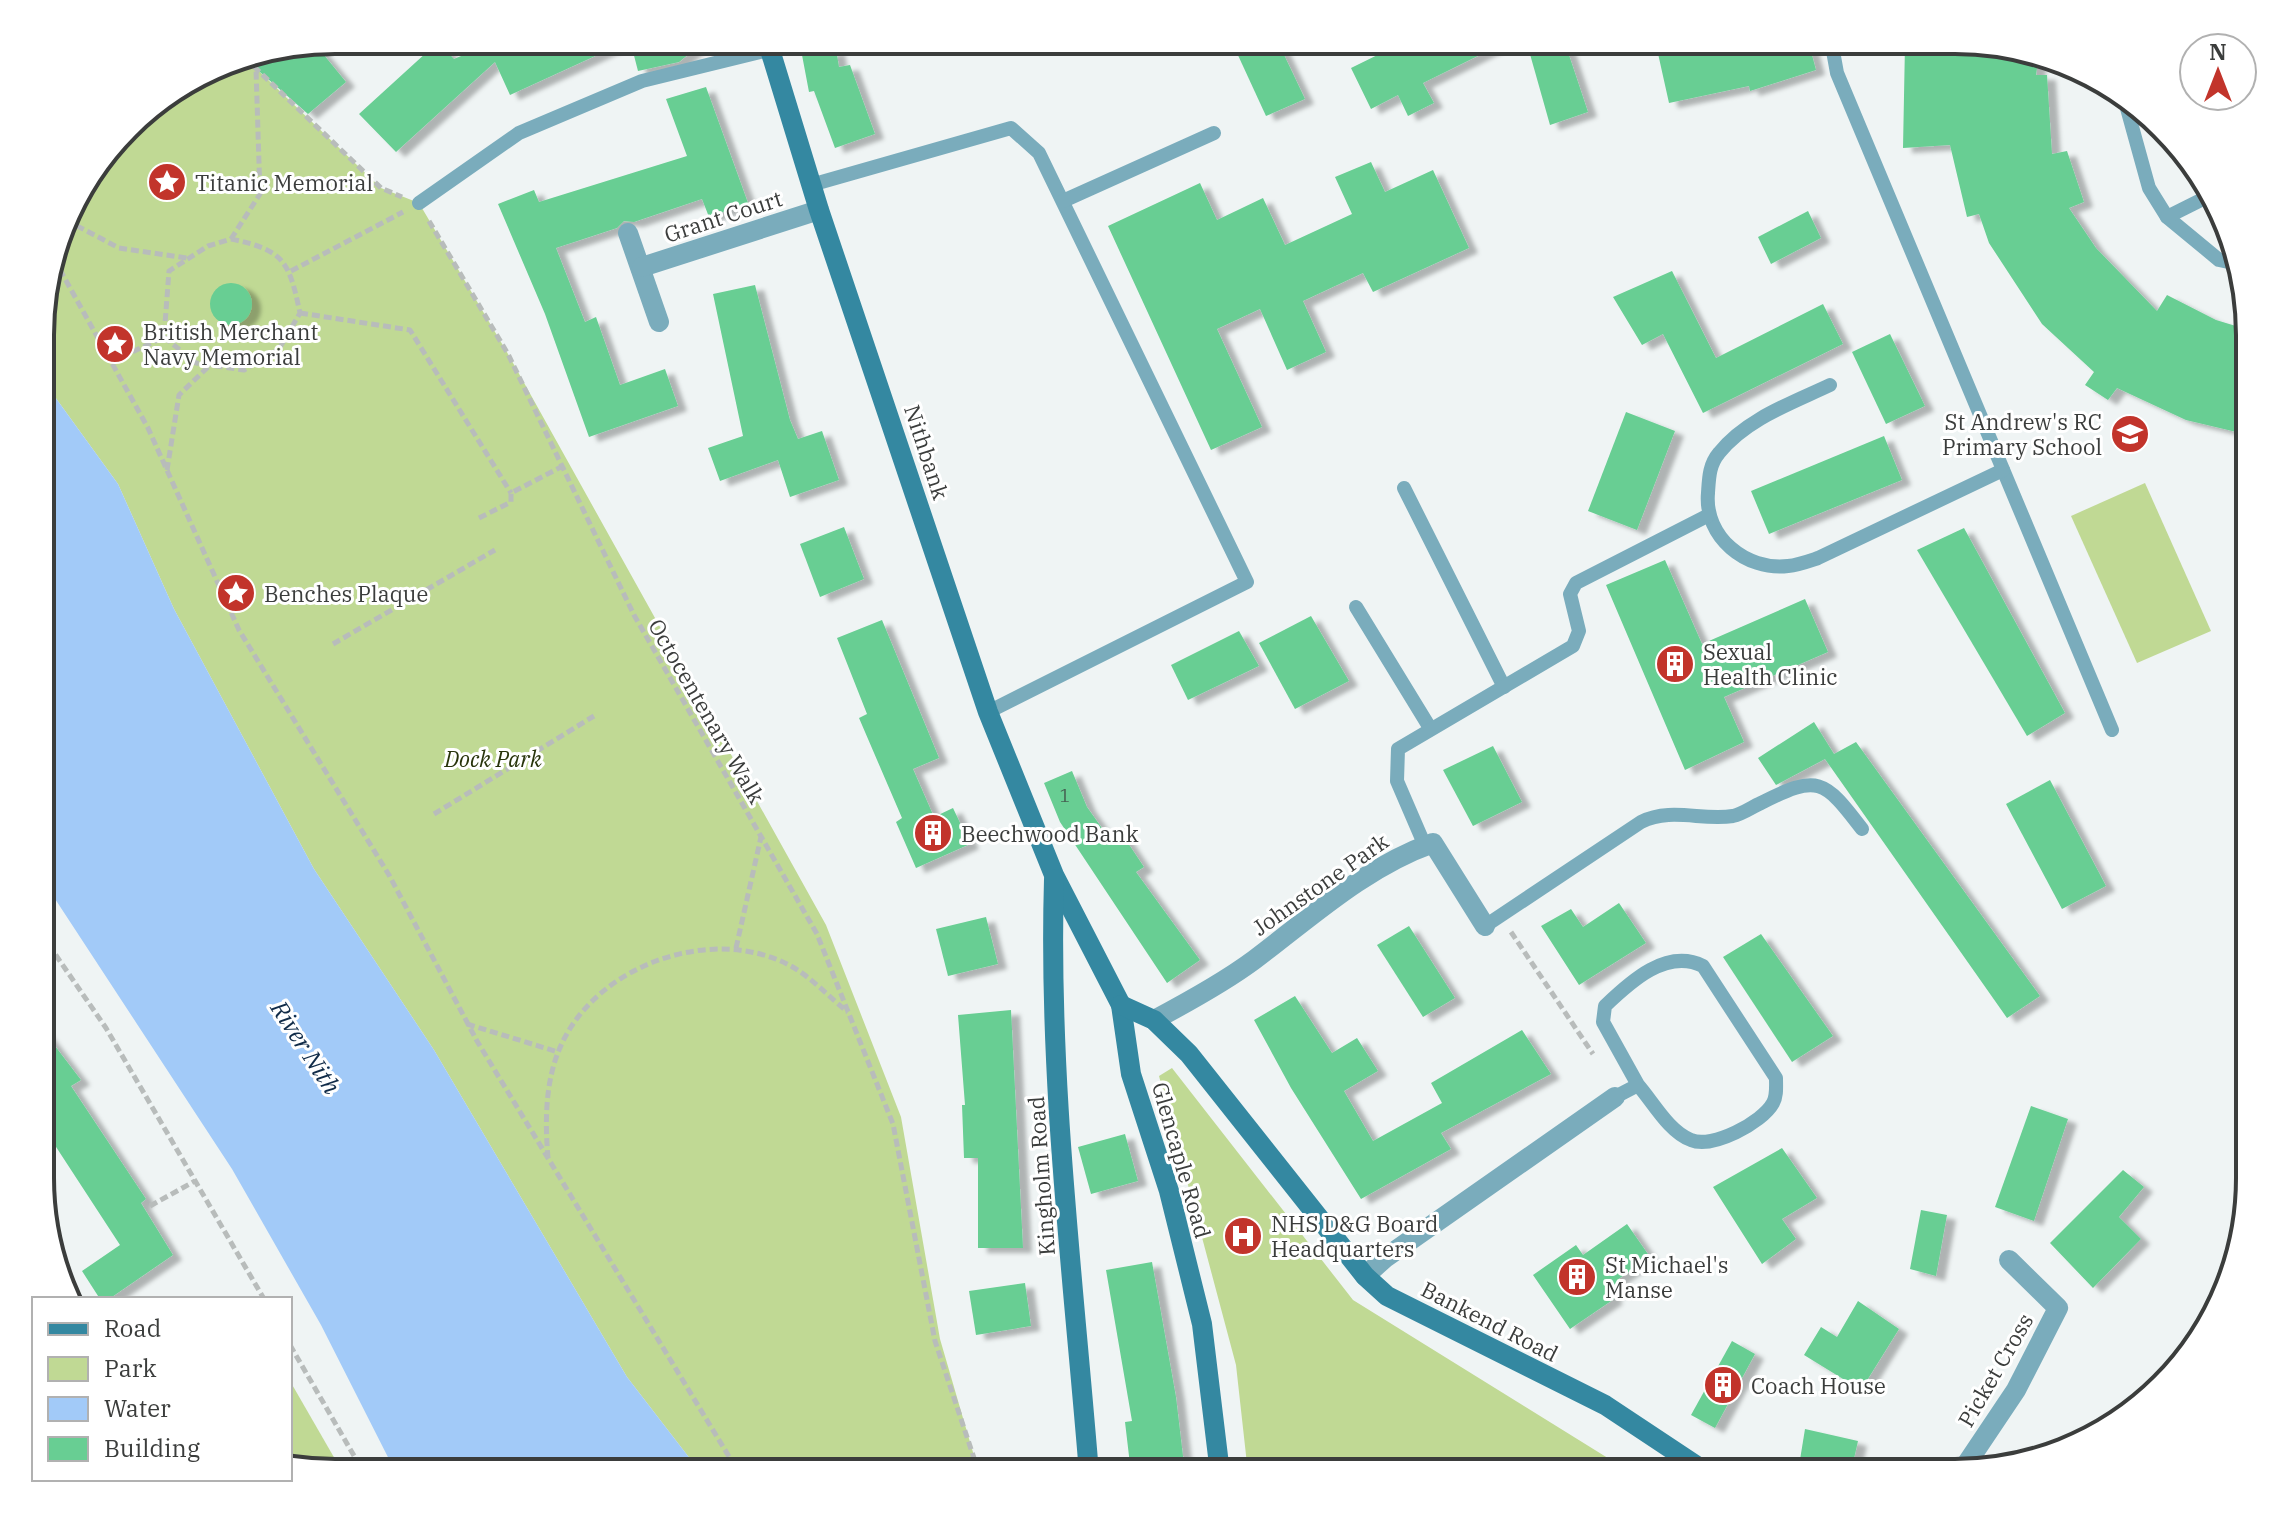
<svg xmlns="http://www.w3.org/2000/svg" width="2290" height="1513" viewBox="0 0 2290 1513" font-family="'IBM Plex Serif',serif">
	<defs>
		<filter id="shadow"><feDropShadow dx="9" dy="5" stdDeviation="2" flood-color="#0004"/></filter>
	</defs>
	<rect width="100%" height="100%" fill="#eff4f4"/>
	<!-- green -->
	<g fill="#c0d994">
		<polygon points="245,58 381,188 419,203 508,354 826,925 901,1117 940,1339 979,1473 701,1473 627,1377 434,1050 314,869 174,609 118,484 42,379 42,297 71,204 140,114 223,62"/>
		<polygon points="2145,483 2211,631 2137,663 2071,516"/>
		<polygon points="1172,1068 1353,1300 1632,1473 1248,1473 1236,1365 1159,1076"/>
		<polygon points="290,1381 343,1473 290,1466"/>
	</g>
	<!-- water -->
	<polygon fill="#a2caf8" points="42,379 118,484 174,609 314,869 434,1050 627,1377 701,1473 396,1473 321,1325 232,1169 42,879"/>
	<!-- building -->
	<g fill="#68ce93" filter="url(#shadow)">
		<polygon points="485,40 706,40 679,62 638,71 630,40 510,95 495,62 396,152 359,114 438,42 454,59 487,45"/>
		<polygon points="1231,40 1277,40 1305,99 1266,116"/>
		<polygon points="1408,40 1510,40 1423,83 1434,103 1408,116 1398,95 1371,109 1351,68"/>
		<polygon points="1526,40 1564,40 1588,112 1550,125"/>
		<polygon points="1655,40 1808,40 1816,70 1750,91 1749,86 1669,103"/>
		<polygon points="315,44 346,82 308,114 244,58"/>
		<polygon points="1905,44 1988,54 1991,46 2039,54 2036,75 2047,75 2052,154 2067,151 2084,202 2069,208 2096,248 2157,311 2167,295 2216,320 2249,330 2249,435 2186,420 2117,388 2108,400 2085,385 2094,372 2042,324 1989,243 1979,214 1967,217 1950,145 1903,148"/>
		<polygon points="836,49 839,67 850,65 875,134 835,148 814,91 809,92 802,55"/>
		<polygon points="706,87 748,203 709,217 702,199 634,222 624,221 617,228 556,248 585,322 596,317 620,385 665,369 678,406 589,437 545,314 498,204 534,190 539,202 687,156 666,99"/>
		<polygon points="1371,162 1385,192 1433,170 1469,248 1373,292 1363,273 1303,301 1326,352 1287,370 1260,309 1217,329 1262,427 1211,450 1108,226 1200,183 1217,220 1263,198 1285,245 1352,214 1335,177"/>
		<polygon points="1808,211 1821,238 1771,264 1758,237"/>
		<polygon points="1672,271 1716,358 1823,304 1843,344 1703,413 1663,334 1642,345 1613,297"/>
		<circle cx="231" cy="304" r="21"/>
		<polygon points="755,285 790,420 798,439 822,431 839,480 790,497 778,460 720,481 708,448 743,436 713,294"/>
		<polygon points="1890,334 1925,406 1886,424 1852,352"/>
		<polygon points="1626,412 1675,431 1637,530 1588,511"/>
		<polygon points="1884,436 1902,480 1769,534 1751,491"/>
		<polygon points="844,527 864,579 820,597 800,544"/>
		<polygon points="1964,528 2065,713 2027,736 1917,550"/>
		<polygon points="1665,560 1702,644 1805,599 1828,652 1724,697 1744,742 1685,770 1606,585"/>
		<polygon points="1311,616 1349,681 1295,709 1259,643"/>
		<polygon points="882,620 939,758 913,769 934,817 953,808 970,844 916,868 896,822 902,818 859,718 867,714 837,638"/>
		<polygon points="1239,631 1259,666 1188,700 1171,665"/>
		<polygon points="1814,722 1834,754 1856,742 2040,996 2007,1018 1825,759 1776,785 1758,758"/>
		<polygon points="1493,746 1522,802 1473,826 1443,770"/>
		<polygon points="1072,771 1087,807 1109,838 1120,831 1144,867 1136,872 1200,960 1167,983 1060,822 1044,783"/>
		<polygon points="2050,780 2106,886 2062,909 2006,804"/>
		<polygon points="1619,903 1646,943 1579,985 1541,926 1571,909 1583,927"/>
		<polygon points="986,917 998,964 948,976 936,929"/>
		<polygon points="1409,926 1455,998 1423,1017 1377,945"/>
		<polygon points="1761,934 1833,1036 1792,1062 1723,957"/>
		<polygon points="1295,996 1332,1053 1357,1038 1378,1071 1344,1091 1373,1141 1442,1103 1431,1083 1522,1030 1551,1074 1441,1133 1451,1149 1361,1199 1291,1088 1254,1020"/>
		<polygon points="1011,1010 1023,1248 978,1248 978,1158 964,1158 962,1105 965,1105 958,1015"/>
		<polygon points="42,1029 81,1080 71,1086 146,1199 141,1203 173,1255 109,1299 100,1299 82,1271 120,1245 45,1130 55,1124 46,1112 53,1108 42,1094"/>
		<polygon points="2031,1106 2068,1119 2034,1221 1995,1207"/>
		<polygon points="1125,1134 1138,1181 1091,1194 1078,1147"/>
		<polygon points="1782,1148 1817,1198 1782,1219 1796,1239 1762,1264 1713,1187"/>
		<polygon points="2123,1170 2144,1187 2119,1217 2141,1239 2093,1288 2050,1243"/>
		<polygon points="1921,1210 1947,1215 1936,1276 1910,1269"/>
		<polygon points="1627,1224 1650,1257 1617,1280 1623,1288 1611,1295 1614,1299 1570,1329 1533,1275 1576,1245 1583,1255"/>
		<polygon points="1152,1262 1176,1397 1185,1473 1131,1473 1125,1422 1132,1421 1106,1270"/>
		<polygon points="1025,1283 1031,1326 976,1335 969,1291"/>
		<polygon points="1858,1301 1899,1329 1861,1390 1804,1355 1821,1327 1837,1337"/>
		<polygon points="1732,1341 1755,1354 1715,1428 1691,1415"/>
		<polygon points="1805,1429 1858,1441 1851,1472 1798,1472"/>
	</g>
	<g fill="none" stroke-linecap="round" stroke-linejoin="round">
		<!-- path -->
		<g stroke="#b8bcbb" stroke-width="5" stroke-dasharray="8 4" stroke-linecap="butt">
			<polyline points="792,43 803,40"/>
			<polyline points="245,58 381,188 402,197"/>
			<polyline points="66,220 119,248 187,258"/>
			<polyline points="429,221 508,354 634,615 817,934 893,1124 935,1341 979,1473"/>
			<path d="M231,239C284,250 289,261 300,313L279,349L244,370L196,363L164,337L169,271L208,246Z"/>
			<polyline points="231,239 260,194 256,69"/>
			<polyline points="54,259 148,428 239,630 389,875 477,1041 739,1473"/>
			<polyline points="291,271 403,212"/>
			<polyline points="300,313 410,330 511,493"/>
			<polyline points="111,362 164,337"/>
			<polyline points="167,470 179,395 209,366"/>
			<polyline points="479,518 511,502 511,493 561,467"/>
			<polyline points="333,644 495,550"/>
			<polyline points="434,814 594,716"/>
			<polyline points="1511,932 1593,1054"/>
			<polyline points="42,935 106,1028 264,1299"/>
			<polyline points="736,948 761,837"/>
			<polyline points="467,1024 558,1052"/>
			<path d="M548,1158C545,1123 545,1084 559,1050C593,966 711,923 791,966C811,977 830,998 848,1012"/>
			<polyline points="150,1206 195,1181"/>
			<polyline points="290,1345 364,1473"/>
		</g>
		<!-- lane -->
		<g stroke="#7aacbc" stroke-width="14">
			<polyline points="1831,40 1837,73 2112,730"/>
			<polyline points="2123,94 2149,188 2167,217 2219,260 2233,263"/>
			<polyline points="811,185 1011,128 1039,153 1247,582 988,712"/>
			<polyline points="1063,201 1214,133"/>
			<polyline points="419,203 519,133 642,81 768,50"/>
			<polyline points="2167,217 2207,197 2211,189"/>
			<path d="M1830,385C1792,403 1746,419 1719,453C1709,465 1709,478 1708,493C1704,537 1746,571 1788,566C1798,565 1809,561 1818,558L2003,470"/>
			<polyline points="1404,488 1504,687"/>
			<polyline points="1356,607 1430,728"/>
			<polyline points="1425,846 1397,781 1398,749 1573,646 1579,631 1570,594 1576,583 1709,515"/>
			<path d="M1485,926L1641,822C1671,807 1702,821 1733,816C1743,814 1752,807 1761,803C1818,774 1824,779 1862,829"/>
			<path d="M1615,1097L1638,1085L1603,1022L1605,1006C1631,981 1667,948 1703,966L1776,1078C1776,1087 1777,1096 1773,1103C1762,1123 1712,1149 1691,1140C1669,1132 1653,1102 1638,1085"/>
		</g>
		<!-- street -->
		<g stroke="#7aacbc" stroke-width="20">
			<polyline points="628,233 659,322"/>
			<polyline points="642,267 819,210"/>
			<path d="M1154,1020C1188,1002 1223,983 1254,960C1311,917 1365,867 1433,843L1485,926"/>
			<polyline points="1365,1276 1385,1258 1615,1097"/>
			<polyline points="1961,1472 2016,1390 2058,1308 2009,1260"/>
		</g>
		<!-- secondary -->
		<g stroke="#3488a1" stroke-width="20">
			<polyline points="767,40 819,210 988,712 1054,875 1121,1005 1131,1074 1169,1191 1202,1324 1220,1473"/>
			<path d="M1054,879C1048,1077 1073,1275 1089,1473"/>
			<polyline points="1121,1005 1154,1020 1189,1054 1365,1276 1387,1296 1605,1405 1706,1472"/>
		</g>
	</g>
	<!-- icons -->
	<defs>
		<g id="sight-disc" transform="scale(2)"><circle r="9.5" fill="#c2342b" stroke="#fff"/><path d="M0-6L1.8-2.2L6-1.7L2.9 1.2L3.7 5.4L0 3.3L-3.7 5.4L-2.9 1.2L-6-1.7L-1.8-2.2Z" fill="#fff"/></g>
		<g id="school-disc" transform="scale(2)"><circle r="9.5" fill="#c2342b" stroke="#fff"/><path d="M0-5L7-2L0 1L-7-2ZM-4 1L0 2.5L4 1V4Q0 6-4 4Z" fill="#fff"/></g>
		<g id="building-disc" transform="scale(2)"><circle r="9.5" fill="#c2342b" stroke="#fff"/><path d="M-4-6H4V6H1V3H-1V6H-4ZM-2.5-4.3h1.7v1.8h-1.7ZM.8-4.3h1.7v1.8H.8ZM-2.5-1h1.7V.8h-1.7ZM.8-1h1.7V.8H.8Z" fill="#fff"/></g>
		<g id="hospital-disc" transform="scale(2)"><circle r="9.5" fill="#c2342b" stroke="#fff"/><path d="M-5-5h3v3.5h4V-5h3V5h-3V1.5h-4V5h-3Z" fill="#fff"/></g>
	</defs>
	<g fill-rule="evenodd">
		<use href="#sight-disc" x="167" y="182"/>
		<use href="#sight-disc" x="115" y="344"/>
		<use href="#school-disc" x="2130" y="434"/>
		<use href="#sight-disc" x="236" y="593"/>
		<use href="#building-disc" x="1675" y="664"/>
		<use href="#building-disc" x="933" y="833"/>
		<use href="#hospital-disc" x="1243" y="1236"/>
		<use href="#building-disc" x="1577" y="1277"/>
		<use href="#building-disc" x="1723" y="1385"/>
	</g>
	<g text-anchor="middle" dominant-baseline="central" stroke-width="6" stroke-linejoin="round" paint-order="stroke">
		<!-- number labels -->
		<g font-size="18" fill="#466152">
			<text x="1065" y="795">1</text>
		</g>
		<!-- poi labels -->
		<g font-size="22" fill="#3b3d3c" stroke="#fff" text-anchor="start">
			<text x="195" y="182">Titanic Memorial</text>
			<text x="143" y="331">British Merchant<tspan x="143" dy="25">Navy Memorial</tspan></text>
			<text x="2102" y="421" text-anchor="end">St Andrew's RC<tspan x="2102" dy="25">Primary School</tspan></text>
			<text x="264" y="593">Benches Plaque</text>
			<text x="1703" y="651">Sexual<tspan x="1703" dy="25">Health Clinic</tspan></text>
			<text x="961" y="833">Beechwood Bank</text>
			<text x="1271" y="1223">NHS D&amp;G Board<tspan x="1271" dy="25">Headquarters</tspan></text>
			<text x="1605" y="1264">St Michael's<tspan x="1605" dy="25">Manse</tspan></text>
			<text x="1751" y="1385">Coach House</text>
		</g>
		<!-- street labels -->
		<g font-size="22" fill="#3b3d3c" stroke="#fff">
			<text transform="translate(723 216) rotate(-18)">Grant Court</text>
			<text transform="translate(927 452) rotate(72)">Nithbank</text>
			<text transform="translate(707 711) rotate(60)">Octocentenary Walk</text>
			<text transform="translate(1320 884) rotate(-35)">Johnstone Park</text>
			<text transform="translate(1182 1160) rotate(74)">Glencaple Road</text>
			<text transform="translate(1041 1176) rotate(-94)">Kingholm Road</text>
			<text transform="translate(1490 1321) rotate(27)">Bankend Road</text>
			<text transform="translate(1995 1370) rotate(-60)">Picket Cross</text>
		</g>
		<!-- park labels -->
		<g font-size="22" font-style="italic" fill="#28340b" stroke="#fff">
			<text x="493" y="758">Dock Park</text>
		</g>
		<!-- water labels -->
		<g font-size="24" font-style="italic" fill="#102b48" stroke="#fff">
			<text transform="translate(306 1047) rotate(57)">River Nith</text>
		</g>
	</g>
	<!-- crop -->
	<path d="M0 0H2290V1513H0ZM335 54H1955A281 281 0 0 1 2236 335V1178A281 281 0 0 1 1955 1459H335A281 281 0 0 1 54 1178V335A281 281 0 0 1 335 54Z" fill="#fff" fill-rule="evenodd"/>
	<path fill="none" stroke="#3b3d3c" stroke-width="4" d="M335 54H1955A281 281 0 0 1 2236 335V1178A281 281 0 0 1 1955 1459H335A281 281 0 0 1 54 1178V335A281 281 0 0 1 335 54Z"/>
	<!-- legend -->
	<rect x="32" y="1297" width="260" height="184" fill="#ffffff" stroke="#b1b1b1" stroke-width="2"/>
	<rect x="48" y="1323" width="40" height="12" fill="#3488a1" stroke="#b1b1b1" stroke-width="2"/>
	<text x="104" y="1337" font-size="24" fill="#3b3d3c">Road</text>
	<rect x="48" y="1357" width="40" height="24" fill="#c0d994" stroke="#b1b1b1" stroke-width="2"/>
	<text x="104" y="1377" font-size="24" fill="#3b3d3c">Park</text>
	<rect x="48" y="1397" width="40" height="24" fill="#a2caf8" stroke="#b1b1b1" stroke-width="2"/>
	<text x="104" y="1417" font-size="24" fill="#3b3d3c">Water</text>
	<rect x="48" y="1437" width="40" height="24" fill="#68ce93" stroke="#b1b1b1" stroke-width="2"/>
	<text x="104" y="1457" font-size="24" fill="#3b3d3c">Building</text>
	<!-- north arrow -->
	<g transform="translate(2218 72)"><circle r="38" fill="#ffffff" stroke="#b1b1b1" stroke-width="2"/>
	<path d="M0-6L14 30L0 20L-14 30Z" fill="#c2342b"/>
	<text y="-12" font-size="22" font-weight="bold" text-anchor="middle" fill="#3b3d3c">N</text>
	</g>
</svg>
